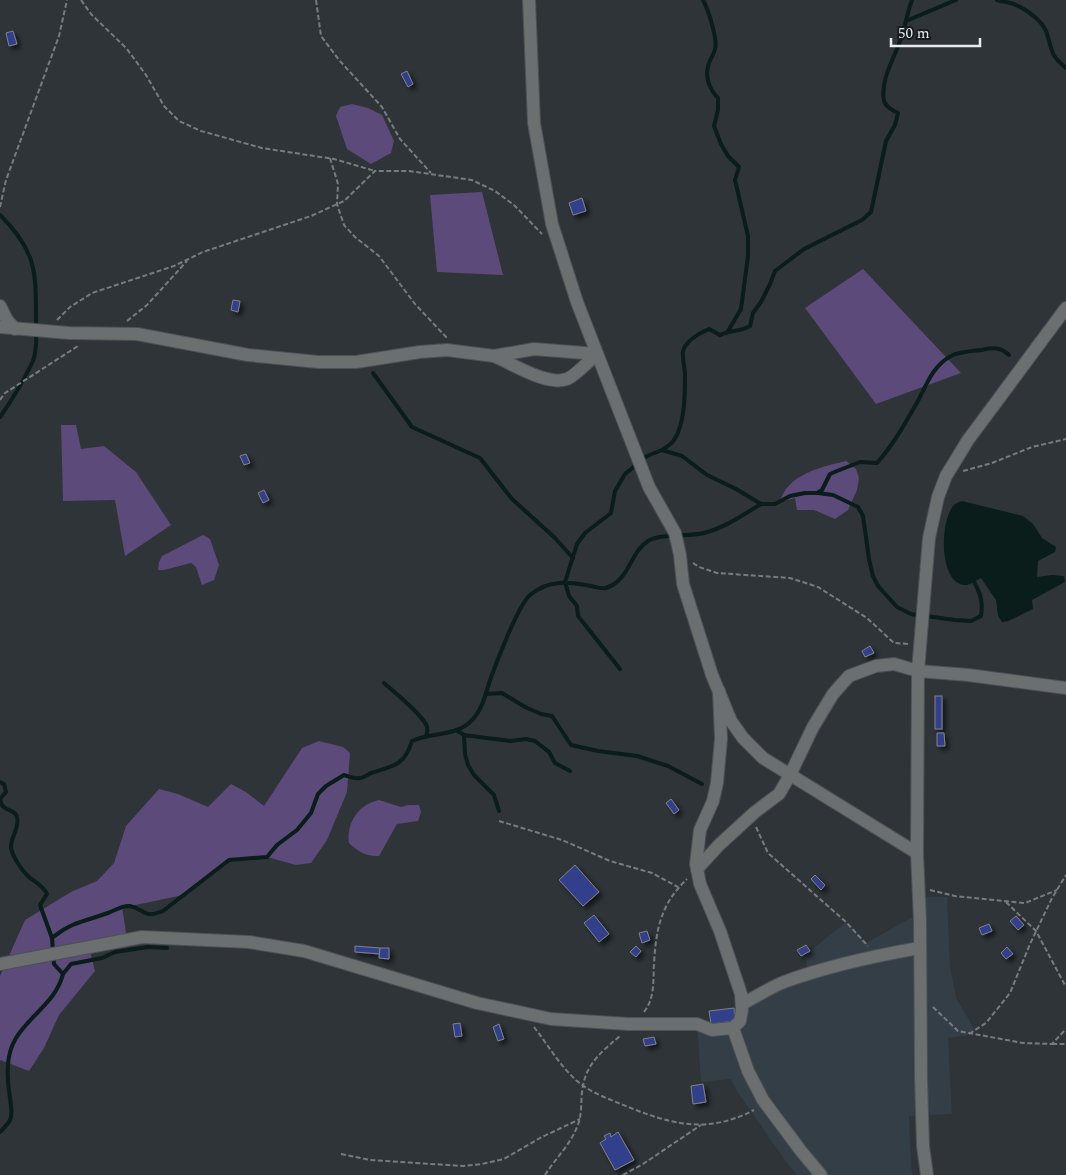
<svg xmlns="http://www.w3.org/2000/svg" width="1066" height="1175" viewBox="0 0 1066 1175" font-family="Spectral,serif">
	<defs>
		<filter id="shadow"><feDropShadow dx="3.5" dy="3.5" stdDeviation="2.5" flood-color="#0009"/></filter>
	</defs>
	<rect width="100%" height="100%" fill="#2e3438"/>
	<!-- built -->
	<polygon fill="#333e46" points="918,897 947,897 950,967 955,991 956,998 975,1030 967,1035 948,1038 952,1114 909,1116 911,1167 913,1175 797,1175 787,1163 736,1090 731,1079 701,1082 697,1024 733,1028 742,1010 810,974 804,956 846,922 866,943 918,914"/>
	<!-- green -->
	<g fill="#5c4a7a">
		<polygon points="352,104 368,108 382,115 394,141 391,153 371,164 347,149 336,116 340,107"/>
		<polygon points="482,192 503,275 437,272 430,195"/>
		<polygon points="863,269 961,373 876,404 805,308"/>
		<polygon points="61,425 76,425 81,449 104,446 136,472 171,525 125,556 115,500 63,501"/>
		<path d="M846,461L856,469L859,478L857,490L848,510L835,519L814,510H797L795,498L780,502C787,474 822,467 846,461Z"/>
		<polygon points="203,535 210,539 219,565 214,580 202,585 196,567 191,563 164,570 158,570 159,562 162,556"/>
		<polygon points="319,741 343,747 350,753 347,792 327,840 311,863 296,865 267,857 229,860 183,895 131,906 122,906 127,940 89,947 95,971 59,1015 44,1048 29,1071 0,1060 0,976 25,920 71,892 97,881 114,863 126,826 159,789 178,794 208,807 231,784 246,792 264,806 302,748"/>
		<path d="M379,800L401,807L408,805H419L421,812L418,821L397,824L379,856C366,857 358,851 349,843C346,823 359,804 379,800Z"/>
	</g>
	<!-- water -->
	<path fill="#0a1d1a" d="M962,501L1023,516L1033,524L1042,538L1056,547L1055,552L1038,561L1037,577L1052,575L1064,576L1065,582L1032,600L1033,609L1008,621L1002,622L998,616L996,600L981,578C977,580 972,584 967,585C938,587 939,518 955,504C957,503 959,502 962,501Z"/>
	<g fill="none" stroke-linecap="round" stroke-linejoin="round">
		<!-- stream -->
		<g stroke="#0a1d1a" stroke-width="4">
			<path d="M703,0C708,9 718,40 715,49C714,55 709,60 708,67C705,78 710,90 718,98V110L714,126L721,144L728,156L739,167L735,180L748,236V256L741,309L728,331"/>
			<path d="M997,0C1003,2 1010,2 1016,5C1026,9 1042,21 1046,31C1053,50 1048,53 1066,68"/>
			<polyline points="906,21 956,0"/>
			<path d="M0,215C36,251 36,270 36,319C36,332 38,348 33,361C24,380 12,400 0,417"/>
			<polyline points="373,373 412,427 480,458 512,499 554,537 573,558"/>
			<path d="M662,450C666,447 671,445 674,440C685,424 685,394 685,375C685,368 682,358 683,351C686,340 700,333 709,329L720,335C731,330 739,332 750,326L753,313L761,302L770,284L775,271L804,249L862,220L871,212L886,141L895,125L898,113C892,110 886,107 884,101C880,80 894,59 900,41C905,28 907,13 912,0"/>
			<path d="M818,493L833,495L858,507L863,516L869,559L873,576L878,586L897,607L911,614L955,620L971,621L981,616C983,603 981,594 974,582"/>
			<path d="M620,669L578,616L577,606L569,596L565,582L577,544L585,533L611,513L615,491L625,474L647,456L662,450L682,456L707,475L736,489L761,504H775L790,496L805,493H817L822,490L830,474L837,471L860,462L877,463C894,444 907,420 919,399C927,383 934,365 951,356C959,352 972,351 981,350C992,348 1000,346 1009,355"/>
			<path d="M384,683C394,692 424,716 427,727C428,730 427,733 426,736"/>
			<polyline points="486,694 502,693 525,707 541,714 552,716 571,745 598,751 637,756 668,766 702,784"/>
			<polyline points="456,730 464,735 510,741 526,739 535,741 549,752 555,763 570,771"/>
			<polyline points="464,735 465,754 468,765 474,775 494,795 499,811"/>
			<path d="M0,782L4,784L6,792L0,799C2,813 15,808 17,817C20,828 10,838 11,848C13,858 23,872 30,878C37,883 43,886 47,894L40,905L52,938L54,964L63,974C56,1002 30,1015 16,1038C5,1056 7,1078 10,1098C11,1105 13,1114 10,1120C8,1124 3,1129 0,1132"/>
			<path d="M52,938C71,922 86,921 108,913C116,910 122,905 130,906C146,910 143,919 163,911L229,860L267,857L277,845L297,830L311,813L318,794L326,786L344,775C348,776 355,779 359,778C364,778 369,773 374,772C395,766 405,764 412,741C429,733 454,736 469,723C481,713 485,697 489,683C495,666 518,605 530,595C549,579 569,582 591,586C596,587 601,589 606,588C630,580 630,552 648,541C662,533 688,537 704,533C724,528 743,515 761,504"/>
			<polyline points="63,974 71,964 102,958 115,952 148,947 167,948"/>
		</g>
	</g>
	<!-- building -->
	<g fill="#32418c" stroke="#80828a" filter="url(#shadow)">
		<polygon points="13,31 17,44 9,46 6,33"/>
		<polygon points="407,71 413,84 408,87 401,74"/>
		<polygon points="582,198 586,211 573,215 569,203"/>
		<polygon points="233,300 240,301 238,312 231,310"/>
		<polygon points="246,454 250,463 244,465 240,456"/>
		<polygon points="264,490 269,500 263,503 258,493"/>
		<polygon points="870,646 874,653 865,657 862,651"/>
		<rect x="935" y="696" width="7" height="33"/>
		<polygon points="937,733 944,733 945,746 937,746"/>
		<polygon points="671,799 679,810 674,814 666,803"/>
		<polygon points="575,865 599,892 583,906 559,880"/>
		<polygon points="815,875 825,885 821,890 811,879"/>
		<polygon points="594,915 609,934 599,942 584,923"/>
		<polygon points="1016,916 1024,925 1018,930 1010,921"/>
		<polygon points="989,924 992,931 982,935 979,928"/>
		<polygon points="647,931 650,940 642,943 639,933"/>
		<polygon points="806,945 810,951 801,956 797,950"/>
		<polygon points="355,946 380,948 380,954 355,952"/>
		<polygon points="636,946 641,951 636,957 630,952"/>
		<polygon points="1007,947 1013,954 1006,959 1001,953"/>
		<polygon points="380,948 389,948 389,959 379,958"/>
		<polygon points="734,1008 735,1021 711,1024 709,1011"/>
		<polygon points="460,1023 462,1036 455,1037 453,1024"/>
		<polygon points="499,1024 504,1039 498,1041 493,1027"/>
		<polygon points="654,1037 656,1044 645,1046 643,1039"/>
		<polygon points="703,1084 706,1102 693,1104 691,1086"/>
		<polygon points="618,1132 634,1160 615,1170 600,1143 606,1139 604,1136 610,1133 611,1137"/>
	</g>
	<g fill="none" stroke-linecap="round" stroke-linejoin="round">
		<!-- minor casing -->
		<g stroke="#4c5155" stroke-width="14">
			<g id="minor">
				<polyline points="529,0 534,123 552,224 577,302 649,487 675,533 680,555 683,584 712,675 731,721 743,738 763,758 917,853"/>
				<polyline points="0,306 7,320 15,329"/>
				<polyline points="0,327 69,333 137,334 248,355 318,362 356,362 420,352 447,350 494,356 534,349 597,354"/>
				<path d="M496,357C515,365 547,386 567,379C575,376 590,360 597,354"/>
				<polyline points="697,869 719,845 755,812 779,794 790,775 813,727 833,694 849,676 876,666 894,664 918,671 968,675 1066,688"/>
				<polyline points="0,964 142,937 249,942 304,951 477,1003 551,1019 628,1024 697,1024 712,1030 733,1028 740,1021 742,1010 741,994 720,931 700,884 696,864 700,830 713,801 717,783 721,739 719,691"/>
				<path d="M742,1004C756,997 769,988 784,982C827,966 874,956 919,948"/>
				<polyline points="733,1028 748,1071 763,1100 801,1151 821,1175"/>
				<polyline points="927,1175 923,1146 921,1079 920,921 917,853 918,671 929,538 938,497 946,476 968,440 1066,308"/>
			</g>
		</g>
		<!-- path -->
		<g stroke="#777c80" stroke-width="2" stroke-dasharray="5 2.5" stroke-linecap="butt">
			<polyline points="81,0 91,14 127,49 146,75 164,106 179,121 201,131 262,148 334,159 375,171"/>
			<polyline points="316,0 321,36 339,60 382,107 400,139 431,173"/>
			<polyline points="330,158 338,184 337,204 344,225 355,237 379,256 415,304 447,338"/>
			<polyline points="0,207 6,180 59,36 67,0"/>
			<polyline points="57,320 70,307 92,293 174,266 203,252 311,216 344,201 375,171 409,171 472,180 495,191 514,205 542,234"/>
			<polyline points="127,321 147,305 187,261"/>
			<polyline points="0,400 5,393 78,346"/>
			<polyline points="963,471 992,463 1032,447 1066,439"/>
			<polyline points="693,563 699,567 717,573 790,578 818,587 867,618 894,643 909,644"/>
			<polyline points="499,821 562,840 610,861 652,873 678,887"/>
			<polyline points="756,827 768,853 846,922 868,946"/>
			<polyline points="930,890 955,896 1025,903 1057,890"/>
			<polyline points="1006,902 1036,931 1066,987"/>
			<polyline points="933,1007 958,1031 1023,1043 1052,1044 1066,1029"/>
			<path d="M644,1012C655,998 653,981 654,964C656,928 661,904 687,879"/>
			<path d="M534,1027C548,1045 560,1066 577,1081C590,1092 606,1098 621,1104C669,1124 706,1135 754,1110"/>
			<polyline points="969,1034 986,1023 1010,993 1030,944 1052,898 1066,875"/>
			<polyline points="1052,1044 1066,1044"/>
			<polyline points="341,1154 370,1160 463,1166 482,1164 504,1159 540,1138 580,1119"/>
			<path d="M545,1175C555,1159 570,1145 577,1127C583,1114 580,1100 583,1086C587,1062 604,1050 621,1035"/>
			<polyline points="623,1175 643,1164 701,1125"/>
		</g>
		<!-- minor -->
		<use href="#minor" stroke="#6b6f70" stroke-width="12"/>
	</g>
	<!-- scale -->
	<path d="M891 38v8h89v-8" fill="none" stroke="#e8ecef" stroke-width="2.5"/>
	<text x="898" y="38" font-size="15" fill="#e8ecef" stroke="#181b1d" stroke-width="4" paint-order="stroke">50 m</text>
</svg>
